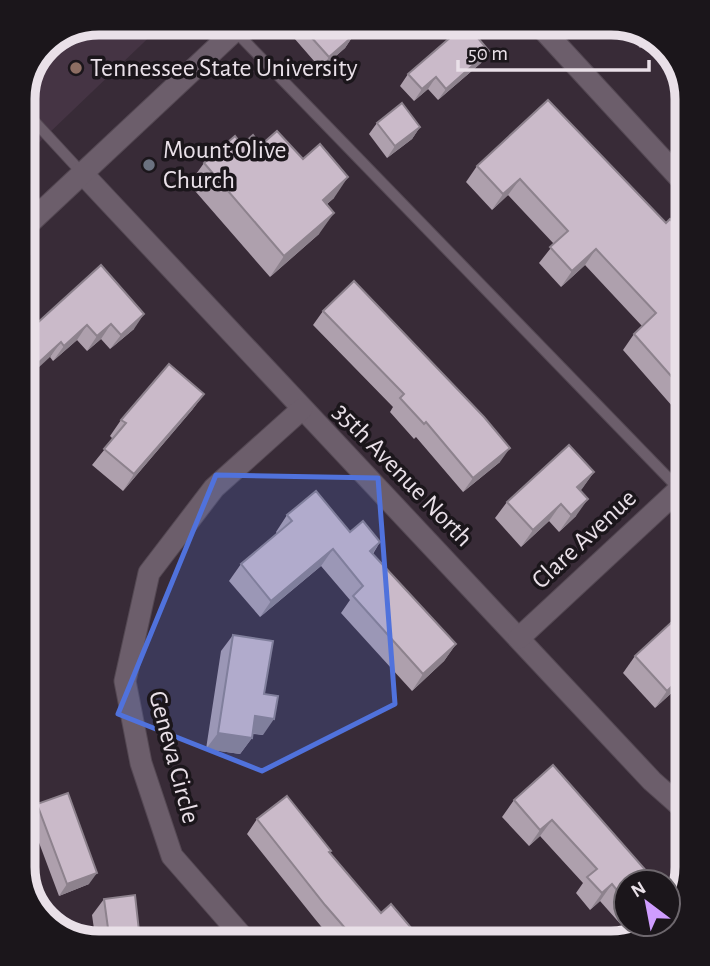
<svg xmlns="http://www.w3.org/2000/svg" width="710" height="966" viewBox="0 0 710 966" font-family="'Alegreya Sans',sans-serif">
	<rect width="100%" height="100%" fill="#382b37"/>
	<!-- built -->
	<polygon fill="#453444" points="99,23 164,23 23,158 23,94 48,42"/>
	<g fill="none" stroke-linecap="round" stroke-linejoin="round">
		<!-- lane casing -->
		<g stroke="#544853" stroke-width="12">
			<g id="lane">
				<polyline points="235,31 679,489"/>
				<polyline points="48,43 50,41"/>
				<polyline points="23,109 83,174"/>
			</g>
		</g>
		<!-- street casing -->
		<g stroke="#544853" stroke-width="23">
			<g id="street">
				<polyline points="537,23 687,186"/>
				<polyline points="83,174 652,781 687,812"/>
				<polyline points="519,638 687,482"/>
				<polyline points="248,943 172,856 141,763 125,681 149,573 214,488 302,409"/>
			</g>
		</g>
		<!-- secondary casing -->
		<g stroke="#544853" stroke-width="23">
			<polyline id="secondary" points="23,229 243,23"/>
		</g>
		<!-- lane -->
		<use href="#lane" stroke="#6c5e6b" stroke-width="10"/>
		<!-- street -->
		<use href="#street" stroke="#6c5e6b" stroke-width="21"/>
		<!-- secondary -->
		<use href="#secondary" stroke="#6c5e6b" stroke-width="21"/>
	</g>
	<!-- wall -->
	<g fill="#aea0ad">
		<polygon points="307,23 349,23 345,27 353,36 345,48 321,69 294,38 302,27"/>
		<polygon points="619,24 649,33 677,61 684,88 645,44 640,48"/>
		<polygon points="489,51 481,63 438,100 428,89 414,101 400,86 408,74"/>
		<polygon points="377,123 420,127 412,139 387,158 369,134"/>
		<polygon points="242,145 261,145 334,198 327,204 319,234 270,277 189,184 204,163"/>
		<polygon points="477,166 666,223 684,234 679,242 687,250 687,423 623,350 634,334 642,326 585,265 561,287 539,263 554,244 508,195 492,210 466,182"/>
		<polygon points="101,265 134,329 110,349 101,339 87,351 77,340 53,361 50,357"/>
		<polygon points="323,311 500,462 463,492 416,437 414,439 390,412 393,407 313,325"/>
		<polygon points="204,394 192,410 123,491 92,465 113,439 110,436 121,420"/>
		<polygon points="594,472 580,491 576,516 559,532 549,521 521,547 495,518 507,502"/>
		<polygon points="287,515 350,532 380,542 373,554 456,644 444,661 412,691 341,613 350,600 321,566 260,617 229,581 241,564 277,534 276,532"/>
		<polygon points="233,635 264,694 263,735 253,734 252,738 240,754 206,749 221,651"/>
		<polygon points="635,656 684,667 677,688 655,708 623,673"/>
		<polygon points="553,765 626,882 626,924 623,927 600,901 590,910 576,893 583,883 540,836 529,846 502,817 514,800"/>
		<polygon points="37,804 89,884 59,896 29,816"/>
		<polygon points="257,819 330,853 381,913 413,930 405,942 406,943 335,943 315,919 247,834"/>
		<polygon points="104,899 139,931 169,943 96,943 92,915"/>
	</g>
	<!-- shaded-wall -->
	<g fill="#8d828d">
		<polygon points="650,34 651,35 645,44 640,48"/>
		<polygon points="353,36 345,48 321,69 329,57"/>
		<polygon points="489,51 481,63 438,100 446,89"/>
		<polygon points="436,77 428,89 414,101 422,89"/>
		<polygon points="420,127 412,139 387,158 395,146"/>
		<polygon points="348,177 334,198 308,220 323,200"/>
		<polygon points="520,179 508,195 492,210 503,194"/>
		<polygon points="334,213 319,234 270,277 284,256"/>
		<polygon points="596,249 585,265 561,287 572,271"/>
		<polygon points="144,314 134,329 110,349 121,335"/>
		<polygon points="111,324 101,339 87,351 97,336"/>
		<polygon points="87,325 77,340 53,361 64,346"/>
		<polygon points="61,342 50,357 23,382 23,377"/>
		<polygon points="204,394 192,410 123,491 134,474"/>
		<polygon points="510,448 500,462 463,492 473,478"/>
		<polygon points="594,472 582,489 566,504 577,487"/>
		<polygon points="588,499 576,516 559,532 571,515"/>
		<polygon points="561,504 549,521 521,547 533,530"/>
		<polygon points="380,542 369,559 370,551"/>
		<polygon points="333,549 321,566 260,617 271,601"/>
		<polygon points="456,644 444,661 412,691 423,674"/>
		<polygon points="687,658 687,664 670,680 681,663"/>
		<polygon points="687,672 677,688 655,708 667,691"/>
		<polygon points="255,716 274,719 263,735 244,732"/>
		<polygon points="218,733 252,738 240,754 206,749"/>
		<polygon points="552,820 540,836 529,846 540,830"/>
		<polygon points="97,873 89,884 59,896 67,884"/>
		<polygon points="612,884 600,901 590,910 602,893"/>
		<polygon points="413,930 404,943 402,939"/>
	</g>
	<!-- building -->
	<g fill="#cabac9" stroke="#8d828d" stroke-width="2">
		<polygon points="307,23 345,23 343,24 353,36 329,57 302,27"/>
		<polygon points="466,24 489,51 446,89 436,77 422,89 408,74"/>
		<polygon points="548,100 666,223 670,219 684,234 678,240 687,250 687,394 634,334 656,313 596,249 572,271 550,247 568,231 520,179 503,194 477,166"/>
		<polygon points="402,103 420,127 395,146 377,123"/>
		<polygon points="277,131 303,159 320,144 348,177 323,200 334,213 284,256 204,163 235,136 242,145 253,135 261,145"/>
		<polygon points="101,265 144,314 121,335 111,324 97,336 87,325 64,346 61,342 23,377 23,336"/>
		<polygon points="354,281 484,417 510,448 473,478 426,422 424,424 400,398 404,394 323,311"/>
		<polygon points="169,364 204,394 134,474 104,449 126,423 121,420"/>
		<polygon points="569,445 594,472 577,487 588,499 571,515 561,504 533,530 507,502"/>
		<polygon points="316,491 350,532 363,521 380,542 370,551 456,644 423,674 353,596 363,586 333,549 271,601 241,564 292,521 287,515"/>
		<polygon points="687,608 687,658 681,663 687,670 687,672 667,691 635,656"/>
		<polygon points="233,635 273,641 264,694 278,696 274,719 255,716 252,738 218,733"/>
		<polygon points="553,765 656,882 626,882 626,901 612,884 602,893 587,877 597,869 552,820 540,830 514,800"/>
		<polygon points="68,793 97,873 67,884 37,804"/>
		<polygon points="287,796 331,851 329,852 381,913 391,904 413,930 402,939 406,943 358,943 325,905 257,819"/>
		<polygon points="135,895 139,931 169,943 110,943 104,899"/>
	</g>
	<!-- marked area -->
	<path fill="#5072dc" fill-opacity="0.2" stroke="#5072dc" stroke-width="5" stroke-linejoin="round" d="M216,475L378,478L395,704L262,771L118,714Z"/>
	<!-- markers -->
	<circle fill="#8d6e63" stroke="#1b161b" stroke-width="2.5" cx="76" cy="68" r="7"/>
	<circle fill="#6b7280" stroke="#1b161b" stroke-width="2.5" cx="149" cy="165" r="7"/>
	<g text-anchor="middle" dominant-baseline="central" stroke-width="7" stroke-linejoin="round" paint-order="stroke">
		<!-- poi labels -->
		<g font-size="26" fill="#e9e0e8" stroke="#1b161b" text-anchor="start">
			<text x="90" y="68">Tennessee State University</text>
			<text x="163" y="150">Mount Olive<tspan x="163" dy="30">Church</tspan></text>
		</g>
		<!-- street labels -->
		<g font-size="26" fill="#e9e0e8" stroke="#1b161b">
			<text transform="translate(403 475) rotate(46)">35th Avenue North</text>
			<text transform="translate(584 539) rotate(-43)">Clare Avenue</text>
			<text transform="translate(174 757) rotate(75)">Geneva Circle</text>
		</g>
	</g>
	<!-- crop -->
	<path d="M0 0H710V966H0ZM99 35H611A64 64 0 0 1 675 99V867A64 64 0 0 1 611 931H99A64 64 0 0 1 35 867V99A64 64 0 0 1 99 35Z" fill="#1b161b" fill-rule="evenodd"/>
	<path fill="none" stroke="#e9e0e8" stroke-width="9" d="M99 35H611A64 64 0 0 1 675 99V867A64 64 0 0 1 611 931H99A64 64 0 0 1 35 867V99A64 64 0 0 1 99 35Z"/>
	<!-- north arrow -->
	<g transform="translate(647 903) rotate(328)"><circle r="33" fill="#1b161b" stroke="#6d676d" stroke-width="2"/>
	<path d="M0-5L12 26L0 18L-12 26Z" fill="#cf9dff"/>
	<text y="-10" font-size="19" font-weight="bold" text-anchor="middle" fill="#e9e0e8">N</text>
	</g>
	<!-- scale -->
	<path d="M458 60v10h191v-10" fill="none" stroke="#e9e0e8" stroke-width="3.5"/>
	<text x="468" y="60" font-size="21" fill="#e9e0e8" stroke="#1b161b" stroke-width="5" paint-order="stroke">50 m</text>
</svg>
